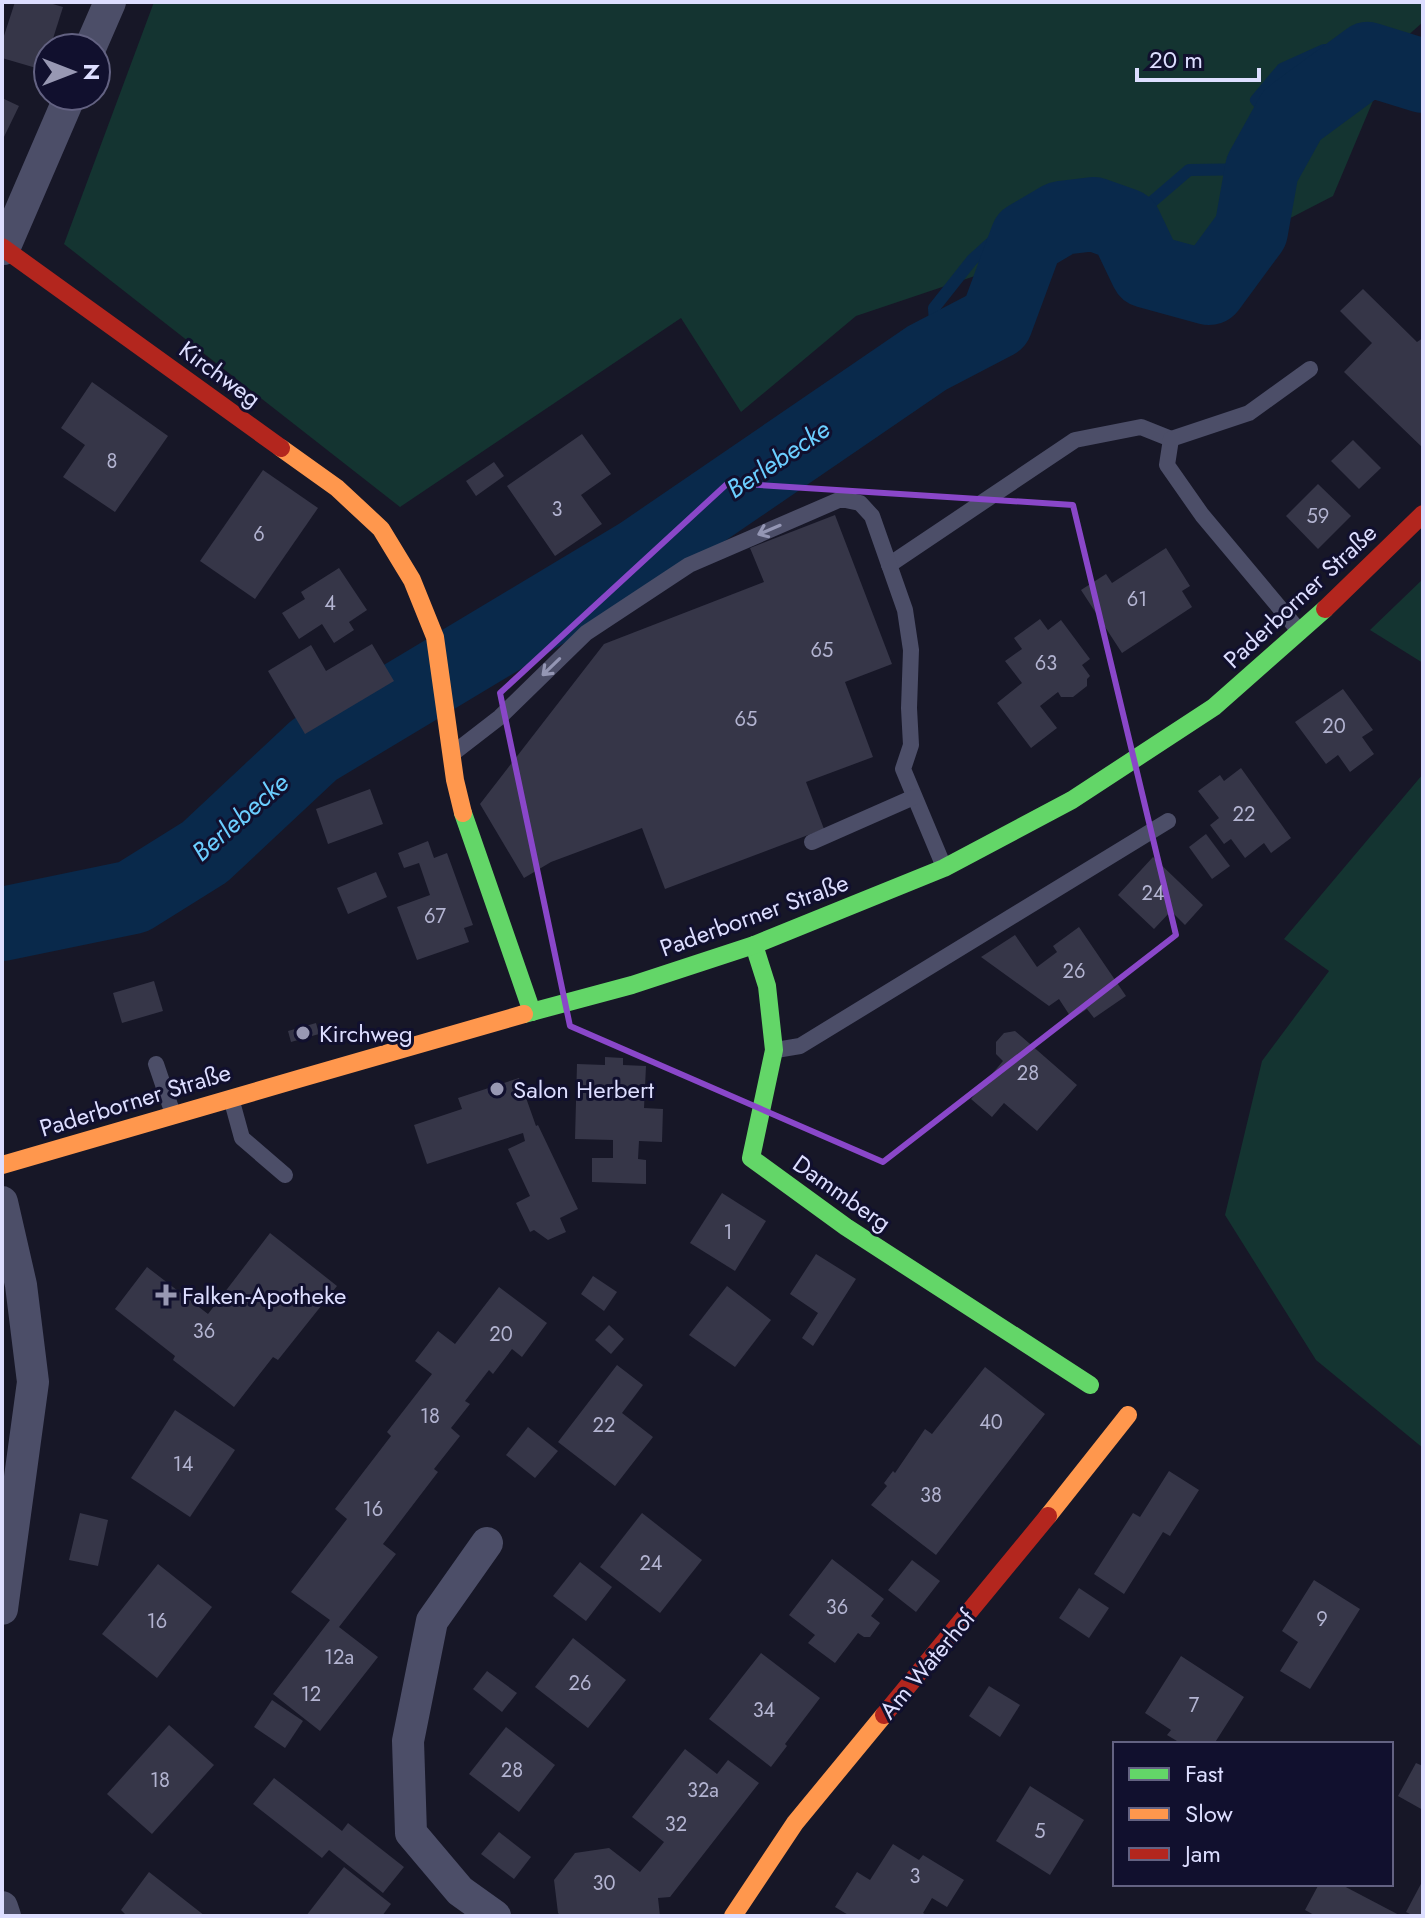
<svg xmlns="http://www.w3.org/2000/svg" width="1425" height="1918" viewBox="0 0 1425 1918" font-family="Jost,sans-serif">
	<rect width="100%" height="100%" fill="#171727"/>
	<!-- green -->
	<g fill="#143431">
		<polygon points="154,2 1423,2 1423,22 1396,46 1333,196 1203,263 1085,239 856,316 741,412 681,318 400,507 64,244"/>
		<polygon points="1423,579 1423,663 1370,630"/>
		<polygon points="1423,774 1423,1448 1316,1360 1225,1215 1262,1061 1329,971 1284,939"/>
	</g>
	<g fill="none" stroke-linecap="round" stroke-linejoin="round">
		<!-- stream -->
		<g stroke="#09294b" stroke-width="12">
			<polyline points="1284,131 1256,100 1282,69 1324,50 1368,59"/>
			<polyline points="1125,225 1189,170 1262,169"/>
			<polyline points="937,352 934,308 972,260 994,240 1027,238"/>
		</g>
		<!-- river -->
		<polyline stroke="#09294b" stroke-width="74" points="2,924 133,897 205,852 314,750 639,555 927,358 996,322 1027,238 1061,218 1094,214 1125,225 1147,271 1209,288 1251,231 1262,169 1292,115 1368,59 1423,76"/>
	</g>
	<!-- building -->
	<g fill="#363648">
		<polygon points="15,2 46,2 63,7 43,70 2,58 2,42"/>
		<polygon points="2,98 19,106 2,141"/>
		<polygon points="1363,289 1417,342 1423,338 1423,448 1344,372 1372,343 1340,311"/>
		<polygon points="92,382 168,436 115,512 63,477 85,445 61,428"/>
		<polygon points="582,434 611,474 581,495 602,524 555,556 507,486"/>
		<polygon points="1353,440 1381,468 1359,489 1331,461"/>
		<polygon points="494,462 504,476 476,496 466,481"/>
		<polygon points="263,470 318,508 255,599 200,561"/>
		<polygon points="1318,484 1351,516 1318,549 1286,516"/>
		<polygon points="835,515 892,664 845,682 873,757 806,782 824,829 665,889 642,828 551,862 524,878 480,804 604,644 764,582 750,548"/>
		<polygon points="1166,548 1190,586 1182,591 1192,607 1122,653 1081,590 1106,574 1112,583"/>
		<polygon points="339,568 367,610 349,622 354,630 334,643 322,624 299,639 282,613 305,599 301,592"/>
		<polygon points="1040,619 1048,630 1061,620 1090,659 1082,665 1090,676 1087,679 1087,686 1073,697 1061,697 1058,692 1040,706 1057,728 1031,748 997,703 1022,683 1005,661 1022,649 1014,638"/>
		<polygon points="372,644 394,681 305,734 268,671 311,645 326,671"/>
		<polygon points="1343,689 1373,730 1362,737 1374,754 1350,772 1338,755 1326,764 1295,722"/>
		<polygon points="1241,768 1291,838 1271,853 1264,843 1245,858 1231,839 1224,844 1210,825 1219,818 1198,791 1220,775 1224,781"/>
		<polygon points="370,789 383,824 328,844 316,809"/>
		<polygon points="1206,834 1230,866 1212,879 1189,847"/>
		<polygon points="428,841 434,858 447,853 473,925 464,928 469,942 417,960 397,907 430,895 419,863 404,868 398,853"/>
		<polygon points="1153,857 1203,905 1185,925 1171,911 1154,929 1118,895"/>
		<polygon points="376,872 387,897 348,914 337,888"/>
		<polygon points="1079,927 1126,996 1094,1018 1087,1009 1072,1019 1059,999 1049,1006 981,957 1015,935 1037,967 1057,952 1053,946"/>
		<polygon points="154,981 163,1011 122,1023 113,993"/>
		<polygon points="316,1023 319,1034 291,1042 288,1031"/>
		<polygon points="1015,1031 1077,1085 1037,1131 1004,1103 992,1117 971,1099 1003,1061 996,1054 996,1042 1004,1033"/>
		<polygon points="605,1057 623,1058 623,1065 646,1066 644,1108 663,1109 662,1142 639,1141 638,1159 646,1160 646,1184 592,1182 592,1158 613,1158 613,1140 575,1139 577,1064 605,1065"/>
		<polygon points="519,1078 536,1126 538,1125 578,1209 560,1218 566,1232 548,1240 534,1230 530,1232 516,1203 530,1196 508,1149 525,1141 523,1133 427,1164 414,1125 462,1109 458,1098"/>
		<polygon points="722,1193 766,1221 735,1271 690,1243"/>
		<polygon points="270,1233 337,1286 278,1360 273,1357 234,1407 173,1360 175,1356 115,1309 147,1267 208,1314"/>
		<polygon points="816,1254 856,1279 813,1346 802,1338 818,1313 790,1294"/>
		<polygon points="593,1276 617,1292 604,1311 581,1294"/>
		<polygon points="727,1286 771,1320 735,1367 689,1335"/>
		<polygon points="499,1287 547,1323 522,1357 512,1349 493,1374 489,1370 465,1401 470,1404 451,1428 460,1436 434,1469 438,1472 383,1544 396,1554 339,1627 378,1657 320,1731 273,1694 330,1620 291,1592 347,1519 335,1509 391,1436 387,1432 432,1374 415,1361 438,1331 455,1344"/>
		<polygon points="609,1325 624,1339 611,1354 595,1340"/>
		<polygon points="617,1365 643,1385 622,1413 653,1437 615,1486 558,1442"/>
		<polygon points="985,1367 1045,1414 936,1555 871,1505 887,1486 884,1483 893,1471 895,1473 925,1429 932,1434"/>
		<polygon points="175,1410 235,1450 190,1517 131,1478"/>
		<polygon points="528,1427 558,1451 535,1478 506,1455"/>
		<polygon points="1169,1471 1199,1490 1170,1536 1163,1532 1124,1594 1094,1574 1133,1513 1140,1517"/>
		<polygon points="80,1513 108,1520 98,1566 69,1560"/>
		<polygon points="642,1513 702,1560 660,1613 600,1567"/>
		<polygon points="832,1559 884,1599 871,1616 880,1623 870,1637 864,1637 858,1633 835,1663 808,1643 815,1635 789,1615"/>
		<polygon points="912,1560 940,1581 916,1612 888,1590"/>
		<polygon points="580,1562 612,1587 586,1621 553,1596"/>
		<polygon points="158,1564 212,1607 157,1678 102,1634"/>
		<polygon points="1314,1580 1360,1609 1310,1689 1280,1671 1298,1642 1282,1631"/>
		<polygon points="1079,1588 1109,1608 1089,1638 1059,1618"/>
		<polygon points="573,1638 626,1680 588,1728 535,1687"/>
		<polygon points="761,1653 820,1698 785,1744 787,1746 771,1767 709,1719"/>
		<polygon points="1181,1656 1244,1697 1214,1744 1182,1744 1167,1735 1171,1730 1145,1713"/>
		<polygon points="487,1671 517,1693 502,1712 473,1689"/>
		<polygon points="989,1686 1020,1705 1000,1737 969,1716"/>
		<polygon points="272,1700 303,1721 285,1748 254,1727"/>
		<polygon points="169,1725 214,1765 152,1834 107,1794"/>
		<polygon points="506,1727 555,1765 519,1812 469,1774"/>
		<polygon points="685,1749 717,1774 728,1760 759,1783 670,1897 658,1898 660,1916 561,1916 558,1913 554,1880 575,1853 609,1848 640,1872 664,1842 632,1817"/>
		<polygon points="1416,1763 1423,1766 1423,1810 1398,1796"/>
		<polygon points="274,1778 342,1831 348,1823 404,1867 383,1893 329,1850 322,1858 253,1804"/>
		<polygon points="1030,1786 1084,1820 1050,1875 996,1841"/>
		<polygon points="499,1832 531,1857 514,1879 481,1854"/>
		<polygon points="893,1844 919,1860 923,1855 964,1880 947,1907 932,1898 923,1913 928,1916 850,1916 835,1907 857,1872 870,1880"/>
		<polygon points="344,1867 391,1904 382,1916 306,1916"/>
		<polygon points="149,1872 205,1916 124,1916 125,1914 121,1910"/>
		<polygon points="1423,1880 1423,1916 1414,1916 1406,1912"/>
		<polygon points="1319,1884 1340,1884 1401,1916 1316,1916 1305,1910"/>
	</g>
	<g fill="none" stroke-linecap="round" stroke-linejoin="round">
		<!-- lane -->
		<g stroke="#4c4e68" stroke-width="16">
			<polyline points="889,565 1075,440 1141,427 1171,439"/>
			<polyline points="1300,632 1202,515 1167,465 1171,439 1249,413 1310,369"/>
			<polyline points="456,751 500,717 586,633 689,565 841,499 860,503 872,516 905,610 911,650 909,708 911,745 903,769 944,867"/>
			<polyline points="812,842 914,797"/>
			<polyline points="776,1050 800,1046 1168,821"/>
			<polyline points="156,1064 172,1111"/>
			<polyline points="231,1098 242,1138 285,1175"/>
		</g>
		<!-- street -->
		<g stroke="#4c4e68" stroke-width="32">
			<polyline points="90,48 110,2"/>
			<polyline points="4,249 70,96"/>
			<polyline points="2,1202 21,1285 33,1382 2,1609"/>
			<polyline points="487,1543 432,1621 408,1741 411,1833 460,1891 495,1916"/>
			<polyline points="2,1907 5,1916"/>
		</g>
		<!-- fast -->
		<g stroke="#63d668" stroke-width="18">
			<polyline points="463,813 532,1012"/>
			<polyline points="754,945 767,986 774,1050 751,1158 846,1227 1090,1385"/>
			<polyline points="524,1014 632,985 754,945 944,868 1072,800 1214,707 1325,609"/>
		</g>
		<!-- slow -->
		<g stroke="#ff974d" stroke-width="18">
			<polyline points="281,448 337,488 381,529 412,580 435,637 455,780 463,813"/>
			<path d="M2,1165C176,1113 350,1065 524,1014"/>
			<polyline points="1048,1516 1128,1415"/>
			<polyline points="733,1916 795,1823 884,1715"/>
		</g>
		<!-- jam -->
		<g stroke="#b3261e" stroke-width="18">
			<polyline points="2,247 281,448"/>
			<polyline points="1325,609 1423,514"/>
			<polyline points="884,1715 1048,1516"/>
		</g>
	</g>
	<!-- one-way arrows -->
	<defs><path id="oneway-shaft" d="M-6 0H5M1.5-3L5.5 0L1.5 3" fill="none" stroke-width="1.6" stroke-linecap="round" stroke-linejoin="round" transform="scale(2)"/></defs>
	<g stroke="#9496b4">
		<use href="#oneway-shaft" transform="translate(769 530) rotate(157)"/>
		<use href="#oneway-shaft" transform="translate(551 667) rotate(136)"/>
	</g>
	<!-- marked area -->
	<path fill="none" stroke="#8a47c9" stroke-width="6" stroke-linejoin="round" d="M728,483L1073,505L1176,935L883,1162L570,1026L500,693Z"/>
	<!-- markers -->
	<g fill="#9898b3" stroke="#11102e" stroke-width="3">
		<circle cx="303" cy="1033" r="8"/>
		<circle cx="497" cy="1089" r="8"/>
		<path d="M162 1283h8v8h8v8h-8v8h-8v-8h-8v-8h8z"/>
	</g>
	<g text-anchor="middle" dominant-baseline="central" stroke-width="6" stroke-linejoin="round" paint-order="stroke">
		<!-- number labels -->
		<g font-size="20" fill="#b3b4d1">
			<text x="112" y="461">8</text>
			<text x="557" y="509">3</text>
			<text x="1318" y="516">59</text>
			<text x="259" y="534">6</text>
			<text x="1137" y="599">61</text>
			<text x="330" y="603">4</text>
			<text x="822" y="650">65</text>
			<text x="1046" y="663">63</text>
			<text x="746" y="719">65</text>
			<text x="1334" y="726">20</text>
			<text x="1244" y="814">22</text>
			<text x="1153" y="893">24</text>
			<text x="435" y="916">67</text>
			<text x="1074" y="971">26</text>
			<text x="1028" y="1073">28</text>
			<text x="728" y="1232">1</text>
			<text x="204" y="1331">36</text>
			<text x="501" y="1334">20</text>
			<text x="430" y="1416">18</text>
			<text x="991" y="1422">40</text>
			<text x="604" y="1425">22</text>
			<text x="183" y="1464">14</text>
			<text x="931" y="1495">38</text>
			<text x="373" y="1509">16</text>
			<text x="651" y="1563">24</text>
			<text x="837" y="1607">36</text>
			<text x="1322" y="1619">9</text>
			<text x="157" y="1621">16</text>
			<text x="339" y="1657">12a</text>
			<text x="580" y="1683">26</text>
			<text x="311" y="1694">12</text>
			<text x="1194" y="1705">7</text>
			<text x="764" y="1710">34</text>
			<text x="512" y="1770">28</text>
			<text x="160" y="1780">18</text>
			<text x="703" y="1790">32a</text>
			<text x="676" y="1824">32</text>
			<text x="1040" y="1831">5</text>
			<text x="915" y="1876">3</text>
			<text x="604" y="1883">30</text>
		</g>
		<!-- street labels -->
		<g font-size="24" fill="#dddeff" stroke="#11102e">
			<text transform="translate(220 374) rotate(36)">Kirchweg</text>
			<text transform="translate(1300 596) rotate(-43)">Paderborner Straße</text>
			<text transform="translate(754 915) rotate(-20)">Paderborner Straße</text>
			<text transform="translate(135 1100) rotate(-17)">Paderborner Straße</text>
			<text transform="translate(842 1193) rotate(35)">Dammberg</text>
			<text transform="translate(927 1664) rotate(-50)">Am Waterhof</text>
		</g>
		<!-- poi labels -->
		<g font-size="24" fill="#dddeff" stroke="#11102e" text-anchor="start">
			<text x="319" y="1033">Kirchweg</text>
			<text x="513" y="1089">Salon Herbert</text>
			<text x="182" y="1295">Falken-Apotheke</text>
		</g>
		<!-- water labels -->
		<g font-size="26" font-style="italic" fill="#6bceff" stroke="#11102e">
			<text transform="translate(778 459) rotate(-34)">Berlebecke</text>
			<text transform="translate(240 817) rotate(-41)">Berlebecke</text>
		</g>
	</g>
	<!-- border -->
	<rect width="1425" height="1918" fill="none" stroke="#dddeff" stroke-width="8"/>
	<!-- legend -->
	<rect x="1113" y="1742" width="280" height="144" fill="#11102e" stroke="#636282" stroke-width="2"/>
	<rect x="1129" y="1768" width="40" height="12" fill="#63d668" stroke="#636282" stroke-width="2"/>
	<text x="1185" y="1782" font-size="24" fill="#dddeff">Fast</text>
	<rect x="1129" y="1808" width="40" height="12" fill="#ff974d" stroke="#636282" stroke-width="2"/>
	<text x="1185" y="1822" font-size="24" fill="#dddeff">Slow</text>
	<rect x="1129" y="1848" width="40" height="12" fill="#b3261e" stroke="#636282" stroke-width="2"/>
	<text x="1185" y="1862" font-size="24" fill="#dddeff">Jam</text>
	<!-- north arrow -->
	<g transform="translate(72 72) rotate(90)"><circle r="38" fill="#11102e" stroke="#636282" stroke-width="2"/>
	<path d="M0-6L14 30L0 20L-14 30Z" fill="#9898b3"/>
	<text y="-12" font-size="22" font-weight="bold" text-anchor="middle" fill="#dddeff">N</text>
	</g>
	<!-- scale -->
	<path d="M1137 68v12h122v-12" fill="none" stroke="#dddeff" stroke-width="4"/>
	<text x="1149" y="68" font-size="24" fill="#dddeff" stroke="#11102e" stroke-width="6" paint-order="stroke">20 m</text>
</svg>
